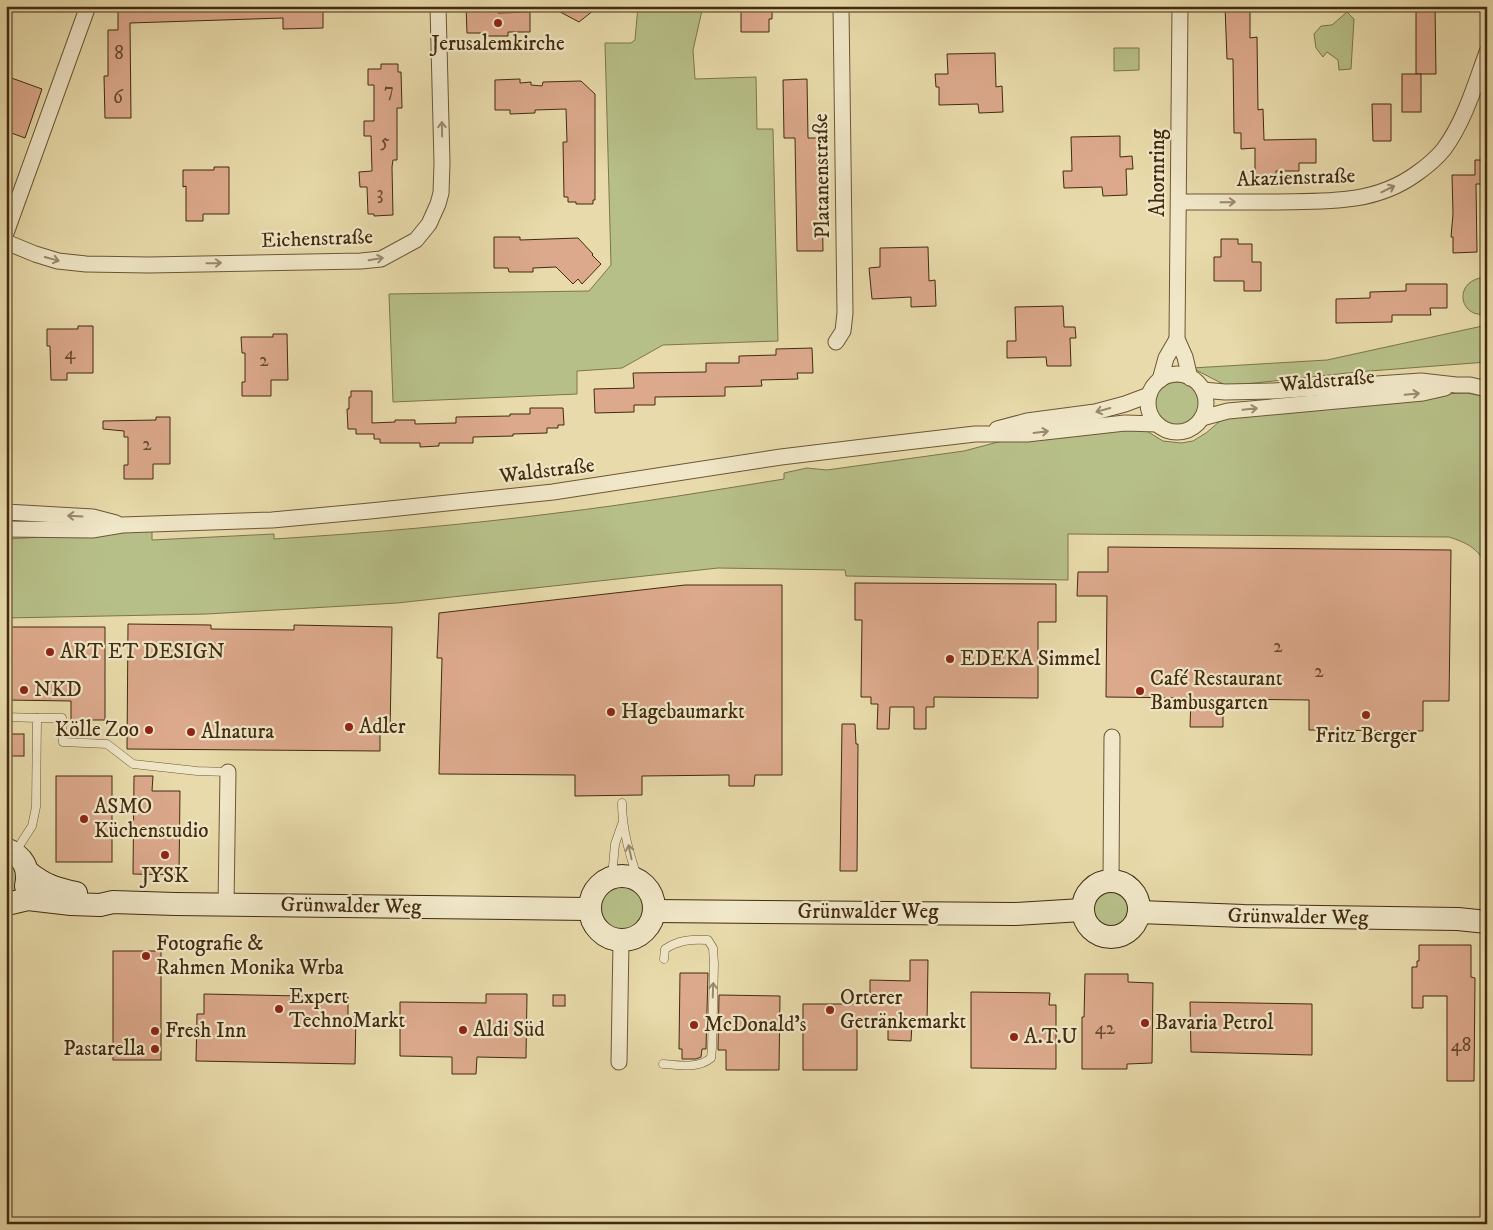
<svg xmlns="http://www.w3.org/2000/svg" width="1493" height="1230" viewBox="0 0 1493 1230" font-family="'IM FELL DW Pica',serif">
	<rect width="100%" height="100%" fill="#e8daaa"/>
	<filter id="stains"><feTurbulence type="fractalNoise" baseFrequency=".004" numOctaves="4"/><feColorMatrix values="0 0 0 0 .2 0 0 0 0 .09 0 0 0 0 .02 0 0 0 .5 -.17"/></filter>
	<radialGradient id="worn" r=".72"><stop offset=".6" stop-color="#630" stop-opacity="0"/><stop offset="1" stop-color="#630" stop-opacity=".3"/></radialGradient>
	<!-- green -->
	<g fill="#b7bf88" stroke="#7c754c">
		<polygon points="638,6 703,6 693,50 695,79 756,77 757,129 773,129 778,341 663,345 622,368 577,371 577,394 393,402 389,294 589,291 611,265 605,43 631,43 635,40"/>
		<polygon points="1347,12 1354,19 1351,69 1339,70 1338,60 1327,52 1323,57 1316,48 1314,34 1321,26 1332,25"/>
		<polygon points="1114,48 1139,48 1139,70 1114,71"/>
		<path d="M1480,278L1487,279V314C1460,319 1453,284 1480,278Z"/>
		<polygon points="1487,325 1487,362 1357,372 1227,386 1192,368 1327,360"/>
		<circle cx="1177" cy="404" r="22"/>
		<path d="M1467,393L1487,397V571C1482,550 1468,543 1449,537L1068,534V580L846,576L845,570L718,568L397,603L207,614L6,618V539L152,531V540L274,534V539C369,533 463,525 557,513C633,504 709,491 784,479V473L807,468L827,470L964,451L998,442L1116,430H1145L1163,441L1181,443L1193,441L1206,433L1219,422V419L1442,394Z"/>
		<polygon points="6,858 18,868 16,890 6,897"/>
		<circle cx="621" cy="909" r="26"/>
		<circle cx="1111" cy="908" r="22"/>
	</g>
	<!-- building -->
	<g fill="#dca98c" stroke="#422b0f">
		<polygon points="118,6 323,6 323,28 283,29 283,18 130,23 131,118 105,118 104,76 108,76 108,30 118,30"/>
		<polygon points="466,6 498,6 498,13 530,12 530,32 508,32 508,36 485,36 485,33 467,33"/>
		<polygon points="549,6 599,6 579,22"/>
		<polygon points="741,6 772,6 772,19 769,19 769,32 741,32"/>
		<polygon points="1225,6 1250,6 1250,38 1257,37 1258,110 1263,109 1264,140 1316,139 1316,163 1299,163 1299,171 1276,171 1276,175 1255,175 1255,148 1241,149 1241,133 1234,133 1233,59 1227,59"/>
		<polygon points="1416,6 1435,6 1436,74 1416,74"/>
		<polygon points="995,53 996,87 1002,86 1003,112 979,113 978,104 939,105 939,87 936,87 935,74 948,74 947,54"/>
		<polygon points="381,64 398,64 398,72 401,72 402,108 397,108 397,160 393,160 392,167 393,215 374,216 374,214 368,214 367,187 360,187 359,172 372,171 371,136 364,136 364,121 374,121 374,85 368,85 368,69 381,69"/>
		<rect x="1402" y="74" width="19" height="38"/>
		<polygon points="6,76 42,89 25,138 6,131"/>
		<polygon points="520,79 520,83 531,82 531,85 542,86 543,82 581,81 595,94 595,200 593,200 593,204 576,204 576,202 568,202 568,197 564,197 563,142 567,142 566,109 535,110 535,113 510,114 510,110 495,110 495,80"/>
		<polygon points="807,79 808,138 821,138 823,251 797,251 795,138 784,138 783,80"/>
		<polygon points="1372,104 1391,104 1391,141 1373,141"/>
		<polygon points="1120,136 1120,157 1132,156 1133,169 1126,169 1127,195 1103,196 1102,187 1064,188 1063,171 1072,171 1071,137"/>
		<polygon points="1475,160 1487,160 1487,184 1476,184 1477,252 1453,253 1453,237 1451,237 1453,214 1452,175 1475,175"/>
		<polygon points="214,167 229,167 229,214 203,214 203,221 186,221 186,186 183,187 183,170 214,170"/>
		<polygon points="494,237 520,237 520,240 578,238 593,254 592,255 601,264 582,284 578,279 573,284 556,267 533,268 533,272 509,272 508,268 494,268"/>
		<polygon points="1221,239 1238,239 1238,244 1252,244 1252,262 1261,262 1261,291 1244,291 1244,281 1214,281 1214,257 1221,257"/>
		<polygon points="928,247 929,281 935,280 936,306 911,307 911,297 872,299 869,268 880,267 880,248"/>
		<polygon points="1406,284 1447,284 1447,308 1430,308 1431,315 1392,315 1392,322 1336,323 1336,299 1370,298 1370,292 1406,291"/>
		<polygon points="1063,306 1064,327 1075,327 1076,338 1070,338 1071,366 1047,366 1046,357 1007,358 1007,341 1016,341 1015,307"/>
		<polygon points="78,326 93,326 93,373 67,373 67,380 51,380 50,346 47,346 47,329 78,329"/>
		<polygon points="273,334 287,334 288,380 271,380 271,396 242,396 242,382 245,382 245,353 242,353 241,337 273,337"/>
		<polygon points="812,348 813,373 797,373 798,379 761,380 762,386 725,387 725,396 655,397 655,405 634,405 634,412 595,413 594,389 634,388 633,373 706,372 706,363 739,363 739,356 776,355 776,349"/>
		<polygon points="351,391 372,391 372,423 395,422 395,420 415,420 415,424 456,423 456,417 510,416 510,414 530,414 530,408 563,408 564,425 558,425 558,428 547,428 547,433 513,434 513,436 473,437 473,443 439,443 439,446 420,447 420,443 380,443 380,439 374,439 374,434 356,434 356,429 348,429 347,409 349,409 349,397 351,397"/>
		<polygon points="156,417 170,417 170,464 153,464 153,479 124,479 124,465 128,465 128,437 124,437 124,431 103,429 103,421 156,420"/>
		<polygon points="1108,547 1451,550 1449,701 1423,701 1423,731 1309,730 1309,700 1223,699 1223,727 1190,727 1191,698 1106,697 1107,596 1077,596 1078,572 1108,572"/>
		<polygon points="855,583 1056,584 1056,622 1038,622 1038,698 934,697 934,707 926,707 926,729 914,729 914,707 890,707 889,729 877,729 878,704 871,704 871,697 861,697 862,620 855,620"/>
		<polygon points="685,585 782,585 782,775 755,775 754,786 729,786 729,775 642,776 642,795 575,796 575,775 439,774 442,658 437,658 439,613"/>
		<polygon points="128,624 211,625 211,629 294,630 294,625 392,627 390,731 380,731 380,751 127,749"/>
		<polygon points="6,627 105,627 105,720 71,720 71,701 6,700"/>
		<polygon points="842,724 855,724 856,744 858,744 857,871 840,871"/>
		<rect x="6" y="734" width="18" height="22"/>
		<rect x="56" y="776" width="56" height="86"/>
		<polygon points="134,776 153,776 152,791 180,791 179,875 133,874"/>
		<polygon points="1419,945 1471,945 1471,977 1475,978 1474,1081 1447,1081 1447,996 1423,996 1423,1008 1412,1008 1412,967 1417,967 1417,961 1419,961"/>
		<rect x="113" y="951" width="48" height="109"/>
		<polygon points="910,960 928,960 927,1024 912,1024 911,1041 888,1040 888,1028 857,1027 857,1070 803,1070 803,1004 870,1004 870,980 910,981"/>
		<polygon points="680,973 708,973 706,1049 702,1049 701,1057 696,1059 682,1059 682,1049 679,1049"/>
		<polygon points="1085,974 1128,974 1128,982 1153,983 1152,1063 1127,1064 1127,1069 1082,1069 1082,1017 1084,1017"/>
		<polygon points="971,992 1050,993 1049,1005 1056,1005 1056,1069 971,1068"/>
		<polygon points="204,994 348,997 348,1017 356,1017 355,1064 196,1061 197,1014 204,1014"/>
		<polygon points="486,994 527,994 526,1058 477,1057 476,1074 452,1074 452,1057 400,1056 400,1002 486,1003"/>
		<rect x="553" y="995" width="12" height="11"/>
		<polygon points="719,995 780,996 779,1070 726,1070 726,1050 718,1050"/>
		<polygon points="1190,1002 1312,1004 1312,1055 1191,1052"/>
	</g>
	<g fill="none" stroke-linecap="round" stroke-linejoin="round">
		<!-- service casing -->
		<g stroke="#6c5736" stroke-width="9">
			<g id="service">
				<polyline points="6,717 37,718 36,807 32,826 16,851"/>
				<polyline points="37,718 62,718 63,742 107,744 133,764 197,771 228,772"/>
				<path d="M622,803C622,830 630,855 638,880"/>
				<polyline points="612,877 615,844 622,824"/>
				<path d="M663,1064C679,1065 698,1069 711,1058L712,1048L714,964L713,948L708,940C691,939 679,940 665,949L664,959"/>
			</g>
		</g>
		<!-- minor casing -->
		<g stroke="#6c5736" stroke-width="17">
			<g id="minor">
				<polyline points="1180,6 1177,339 1185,357 1190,378"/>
				<path d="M1179,202C1211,202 1242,202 1274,202C1324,201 1373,205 1416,174C1426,167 1436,159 1444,149C1465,120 1475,85 1487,52"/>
				<polyline points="6,233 88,6"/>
				<polyline points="6,242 35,254 58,261 86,264 149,265 361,261 381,259 416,240 429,224 438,204 441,193 442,163 438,6"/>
				<polyline points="836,342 843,331 845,313 841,6"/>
				<circle cx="1177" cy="403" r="29"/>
				<polyline points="1160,380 1166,358 1177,339"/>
				<polyline points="1203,390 1225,392 1273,391 1421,381 1456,385 1470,385 1487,389"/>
				<polyline points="1202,418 1228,411 1423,393 1445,388"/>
				<polyline points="997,429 1027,421 1095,412 1125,404 1149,395"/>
				<polyline points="6,512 93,517 116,523"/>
				<polyline points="6,529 92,530 122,525 272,520 370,511 553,492 781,457 872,446 975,434 1027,434 1125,423 1157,424"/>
				<polyline points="1111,880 1112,737"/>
				<polyline points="226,905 228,772"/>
				<polyline points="619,1062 621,941"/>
			</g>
		</g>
		<!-- secondary casing -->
		<g stroke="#422b0f" stroke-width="24">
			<g id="secondary">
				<path d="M6,849C23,856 30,868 26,886"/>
				<path d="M28,872C44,885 56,889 76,893"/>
				<circle cx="622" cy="908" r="32"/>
				<circle cx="1111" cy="909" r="28"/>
				<polyline points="11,903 28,899 71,904 100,905 113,902 175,904 589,909"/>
				<polyline points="654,911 1015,914 1082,910"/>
				<polyline points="1139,912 1244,916 1458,919 1487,922"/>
			</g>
		</g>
		<!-- service -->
		<use href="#service" stroke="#f0e7c8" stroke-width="8"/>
		<!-- minor -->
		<use href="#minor" stroke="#f0e7c8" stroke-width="15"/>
		<!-- secondary -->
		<use href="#secondary" stroke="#f0e7c8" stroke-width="22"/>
	</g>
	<!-- one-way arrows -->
	<defs><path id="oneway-shaft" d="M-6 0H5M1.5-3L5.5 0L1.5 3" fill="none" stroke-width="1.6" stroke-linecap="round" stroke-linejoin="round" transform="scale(1.25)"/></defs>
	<g stroke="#99896c">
		<use href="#oneway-shaft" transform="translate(442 129) rotate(-91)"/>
		<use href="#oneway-shaft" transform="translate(1388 189) rotate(-26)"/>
		<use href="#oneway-shaft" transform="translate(1228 202) rotate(-1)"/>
		<use href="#oneway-shaft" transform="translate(52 259) rotate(15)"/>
		<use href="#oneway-shaft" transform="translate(376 259) rotate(-9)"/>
		<use href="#oneway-shaft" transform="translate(214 263) rotate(-1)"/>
		<use href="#oneway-shaft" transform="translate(1412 394) rotate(-5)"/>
		<use href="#oneway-shaft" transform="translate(1250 409) rotate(-6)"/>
		<use href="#oneway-shaft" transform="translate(1103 410) rotate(165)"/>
		<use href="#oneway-shaft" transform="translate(1041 432) rotate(-7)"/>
		<use href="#oneway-shaft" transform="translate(75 516) rotate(-177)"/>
		<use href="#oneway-shaft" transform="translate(630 852) rotate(-102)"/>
		<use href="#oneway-shaft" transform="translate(713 990) rotate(-88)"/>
	</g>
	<!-- markers -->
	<g fill="#8f2418" stroke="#f0e7c8" stroke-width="2">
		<circle cx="498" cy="23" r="5"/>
		<circle cx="50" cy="652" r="5"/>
		<circle cx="950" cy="659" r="5"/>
		<circle cx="24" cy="690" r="5"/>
		<circle cx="1140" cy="691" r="5"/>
		<circle cx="611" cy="712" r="5"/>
		<circle cx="1366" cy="715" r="5"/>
		<circle cx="349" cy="727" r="5"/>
		<circle cx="149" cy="730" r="5"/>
		<circle cx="191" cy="732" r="5"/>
		<circle cx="84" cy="819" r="5"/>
		<circle cx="165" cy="855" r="5"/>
		<circle cx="146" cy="956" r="5"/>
		<circle cx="279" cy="1009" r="5"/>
		<circle cx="830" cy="1010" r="5"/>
		<circle cx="1145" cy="1023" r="5"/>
		<circle cx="694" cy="1025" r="5"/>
		<circle cx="463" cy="1030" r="5"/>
		<circle cx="155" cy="1031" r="5"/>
		<circle cx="1014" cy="1037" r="5"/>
		<circle cx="155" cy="1049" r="5"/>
	</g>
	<g text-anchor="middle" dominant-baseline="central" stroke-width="4.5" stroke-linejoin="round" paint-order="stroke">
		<!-- number labels -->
		<g font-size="19" fill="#684a2e">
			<text x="119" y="53">8</text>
			<text x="389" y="90">7</text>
			<text x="118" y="97">6</text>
			<text x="385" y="141">5</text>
			<text x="380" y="193">3</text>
			<text x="70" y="353">4</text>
			<text x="264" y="360">2</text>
			<text x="147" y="444">2</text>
			<text x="1278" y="646">2</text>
			<text x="1319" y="671">2</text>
			<text x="1105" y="1028">42</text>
			<text x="1461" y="1045">48</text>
		</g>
		<!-- poi labels -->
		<g font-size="21" fill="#422b0f" stroke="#f0e7c8" text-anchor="start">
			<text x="498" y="44" text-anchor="middle">Jerusalemkirche</text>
			<text x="60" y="652">ART ET DESIGN</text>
			<text x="960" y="659">EDEKA Simmel</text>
			<text x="1150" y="679">Café Restaurant<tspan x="1150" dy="24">Bambusgarten</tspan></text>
			<text x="34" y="690">NKD</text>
			<text x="621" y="712">Hagebaumarkt</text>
			<text x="359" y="727">Adler</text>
			<text x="139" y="730" text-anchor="end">Kölle Zoo</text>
			<text x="201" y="732">Alnatura</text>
			<text x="1366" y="736" text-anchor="middle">Fritz Berger</text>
			<text x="94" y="807">ASMO<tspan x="94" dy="24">Küchenstudio</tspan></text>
			<text x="165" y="876" text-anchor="middle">JYSK</text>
			<text x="156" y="944">Fotografie &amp;<tspan x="156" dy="24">Rahmen Monika Wrba</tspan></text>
			<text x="289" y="997">Expert<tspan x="289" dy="24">TechnoMarkt</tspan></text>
			<text x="840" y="998">Orterer<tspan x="840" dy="24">Getränkemarkt</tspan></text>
			<text x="1155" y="1023">Bavaria Petrol</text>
			<text x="704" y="1025">McDonald's</text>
			<text x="473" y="1030">Aldi Süd</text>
			<text x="165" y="1031">Fresh Inn</text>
			<text x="1024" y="1037">A.T.U</text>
			<text x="145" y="1049" text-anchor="end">Pastarella</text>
		</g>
		<!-- street labels -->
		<g font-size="21" fill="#422b0f" stroke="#f0e7c8">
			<text transform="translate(1158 173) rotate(-90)">Ahornring</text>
			<text transform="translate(822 176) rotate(-91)">Platanenstraße</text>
			<text transform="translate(1296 178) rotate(-2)">Akazienstraße</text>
			<text transform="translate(317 239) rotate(-2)">Eichenstraße</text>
			<text transform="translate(1327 381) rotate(-5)">Waldstraße</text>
			<text transform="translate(547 471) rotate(-7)">Waldstraße</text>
			<text transform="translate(351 906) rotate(1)">Grünwalder Weg</text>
			<text x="868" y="912">Grünwalder Weg</text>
			<text transform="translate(1298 917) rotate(1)">Grünwalder Weg</text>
		</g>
	</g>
	<!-- margin -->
	<rect width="1493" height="1230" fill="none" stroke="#e8daaa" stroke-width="25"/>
	<rect x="8" y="8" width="1478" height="1215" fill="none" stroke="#422b0f" stroke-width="2.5"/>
	<rect x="12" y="12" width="1468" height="1205" fill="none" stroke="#422b0f"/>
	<rect width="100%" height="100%" filter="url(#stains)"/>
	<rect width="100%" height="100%" fill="url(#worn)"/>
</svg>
